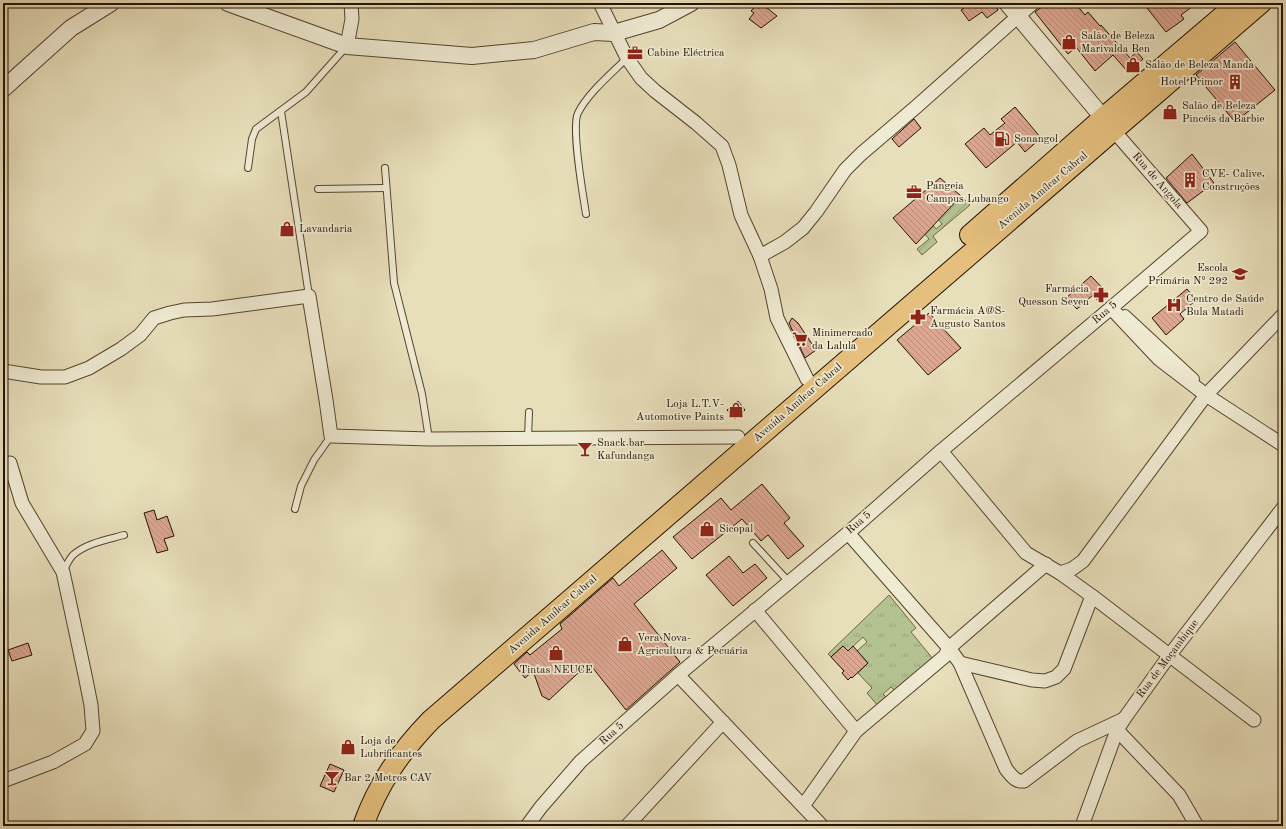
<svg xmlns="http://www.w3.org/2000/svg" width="1286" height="829" viewBox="0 0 1286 829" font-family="'Old Standard TT',serif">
	<defs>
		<pattern id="grass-tufts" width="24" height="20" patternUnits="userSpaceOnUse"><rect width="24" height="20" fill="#b4c190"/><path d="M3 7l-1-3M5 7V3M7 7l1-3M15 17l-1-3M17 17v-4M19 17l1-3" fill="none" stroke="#9ba57a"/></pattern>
		<pattern id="garden-furrows" width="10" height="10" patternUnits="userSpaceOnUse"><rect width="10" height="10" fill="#b4c190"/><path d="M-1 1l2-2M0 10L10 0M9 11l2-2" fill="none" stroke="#9ba57a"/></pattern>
		<pattern id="building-back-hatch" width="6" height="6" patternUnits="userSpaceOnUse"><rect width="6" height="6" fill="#dda691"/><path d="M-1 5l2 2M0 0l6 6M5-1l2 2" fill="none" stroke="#be8e7b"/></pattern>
	</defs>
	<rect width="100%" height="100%" fill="#e7deba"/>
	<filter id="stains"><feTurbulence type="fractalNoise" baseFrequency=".005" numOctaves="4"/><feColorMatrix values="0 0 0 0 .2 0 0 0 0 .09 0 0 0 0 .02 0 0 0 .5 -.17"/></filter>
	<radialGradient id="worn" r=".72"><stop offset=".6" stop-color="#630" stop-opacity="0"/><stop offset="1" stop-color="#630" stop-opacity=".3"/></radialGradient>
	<!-- grass -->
	<polygon fill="url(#grass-tufts)" stroke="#6c6948" points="889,595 916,628 911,632 933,659 895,691 891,687 883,694 887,698 878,706 867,693 872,688 858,673 868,663 857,651 867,642 863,637 848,651 843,646 831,657 828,654"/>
	<!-- garden -->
	<polygon fill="url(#garden-furrows)" stroke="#6c6948" points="961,196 970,205 933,236 937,242 922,255 917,249 929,239 923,232 932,224 936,229 942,224 934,214"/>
	<!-- building -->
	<g fill="url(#building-back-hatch)" stroke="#241101">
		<polygon points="758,3 772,3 767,8 777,16 761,28 749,19 754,13 751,11"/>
		<polygon points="971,3 994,3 998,10 987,18 982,12 969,21 961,10"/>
		<polygon points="1047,3 1075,3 1085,15 1088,12 1100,26 1101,25 1130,58 1137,52 1143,59 1128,72 1113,55 1095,71 1076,47 1068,54 1035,12"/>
		<polygon points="1143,3 1197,3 1181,15 1184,19 1166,32"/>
		<polygon points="1235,42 1275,90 1235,122 1196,75"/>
		<polygon points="1015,107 1041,138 1025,152 1017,142 986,168 965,144 984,128 990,135 1005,123 1001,119"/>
		<polygon points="914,119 921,128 899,147 892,139"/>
		<polygon points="1192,154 1214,183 1187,203 1166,178"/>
		<polygon points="940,178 961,196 916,244 893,218"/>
		<polygon points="1091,276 1108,294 1099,302 1093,295 1077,309 1066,298"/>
		<polygon points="1187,289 1196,300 1180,314 1184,319 1166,335 1152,318"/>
		<polygon points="929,313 961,348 928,375 897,340"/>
		<polygon points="792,318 798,323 816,350 805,358 789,323"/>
		<polygon points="738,401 745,410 735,419 727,410"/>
		<polygon points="762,484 790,518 784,523 804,546 788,559 768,535 761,541 742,519 692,559 673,537 721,498 731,510"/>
		<polygon points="154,510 157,520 167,516 174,536 164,539 168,550 157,553 144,513"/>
		<polygon points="662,550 677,568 634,604 680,662 626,710 589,663 549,700 542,696 533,671 525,678 514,664 527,652 530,655 562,629 560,624 613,578 619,586"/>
		<polygon points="729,556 743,573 755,564 767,578 733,606 706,575"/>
		<polygon points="28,643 32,655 12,661 8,650"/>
		<polygon points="843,646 848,651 853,646 868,663 852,678 851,677 848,680 842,673 844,671 831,657"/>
		<polygon points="330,764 344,770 334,792 320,786"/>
	</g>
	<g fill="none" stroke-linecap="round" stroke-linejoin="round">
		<!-- service casing -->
		<g stroke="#55442f" stroke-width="8">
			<g id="service">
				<polyline points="281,111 309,296"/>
				<polyline points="248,168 252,139 256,129 306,92 346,47"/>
				<polyline points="385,168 394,283 422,394 429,439"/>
				<polyline points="318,189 386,188"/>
				<path d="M586,214C583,195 571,127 578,113C588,93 611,74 627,58"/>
				<polyline points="528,438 529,412"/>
				<polyline points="295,509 301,486 314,460 331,436"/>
				<polyline points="753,543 789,582"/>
				<path d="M63,572C66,566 69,559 73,555C87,543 106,540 124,535"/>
			</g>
		</g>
		<!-- pedestrian casing -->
		<g stroke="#55442f" stroke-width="12">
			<polyline id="pedestrian" points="1125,315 1194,379"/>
		</g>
		<!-- minor casing -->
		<g stroke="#55442f" stroke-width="15">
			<g id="minor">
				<polyline points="600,3 627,58 641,78 655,91 696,123 722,146 729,165 741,215 760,256 771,289 777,318 807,379"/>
				<polyline points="347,46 352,19 351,3"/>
				<polyline points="760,256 785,242 803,228 816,212 845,170 861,154 916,107 1033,3"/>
				<polyline points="1111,308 1159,359 1206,395 1283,445"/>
				<polyline points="3,371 41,377 65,377 89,368 121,349 140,335 154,318 170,313 184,310 212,309 309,296 326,400 331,436 429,439 738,437"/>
				<polyline points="941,451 1026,553 1060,573 1092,596 1254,720"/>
				<path d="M848,533L949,648L960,663L1006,769C1012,776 1015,782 1024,781L1077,741L1124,719"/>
				<polyline points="1060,573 1072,569 1083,561 1206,395 1283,315"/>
				<polyline points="755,610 856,731"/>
				<polyline points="960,663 1032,680 1045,681 1056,677 1064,669 1092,596"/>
				<polyline points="678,675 822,826"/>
				<polyline points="1117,730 1179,795 1197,826"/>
				<polyline points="3,781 53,762 85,744 93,731 91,705 85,675 63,572 22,503 10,463"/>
				<polyline points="803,806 856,731 945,656 949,648 1046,564"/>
				<polyline points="527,826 541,807 581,761 678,675 848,533 941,451 1111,308 1201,231 1114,131"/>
				<polyline points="627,826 723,722"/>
				<polyline points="1082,826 1117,730 1124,719 1169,656 1283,508"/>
			</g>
		</g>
		<!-- tertiary casing -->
		<g stroke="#55442f" stroke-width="18">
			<g id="tertiary">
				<polyline points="228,3 347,46 472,56 534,50 594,32 614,33 659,20 691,3"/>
				<polyline points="1007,3 1110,126"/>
				<polyline points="3,89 71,28 111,3"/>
			</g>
		</g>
		<!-- primary casing -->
		<g stroke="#241101" stroke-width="22">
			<g id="primary">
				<polyline points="970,235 1103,118 1238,3"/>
				<path d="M363,826C378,784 400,752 431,720L1261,3"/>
			</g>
		</g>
		<!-- service -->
		<use href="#service" stroke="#efead2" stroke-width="6"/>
		<!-- pedestrian -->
		<use href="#pedestrian" stroke="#efead2" stroke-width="10"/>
		<!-- minor -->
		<use href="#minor" stroke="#efead2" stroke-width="13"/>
		<!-- tertiary -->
		<use href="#tertiary" stroke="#efead2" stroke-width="16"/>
		<!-- primary -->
		<use href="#primary" stroke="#e4bf7d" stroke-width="20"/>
	</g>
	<!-- icons -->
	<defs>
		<g id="shop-bare" transform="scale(1.2)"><path d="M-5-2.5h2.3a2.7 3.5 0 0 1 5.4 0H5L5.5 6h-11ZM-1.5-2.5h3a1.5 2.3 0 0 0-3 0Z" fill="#8f2418" stroke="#efead2" stroke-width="2.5" paint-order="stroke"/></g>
		<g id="office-bare" transform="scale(1.2)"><path d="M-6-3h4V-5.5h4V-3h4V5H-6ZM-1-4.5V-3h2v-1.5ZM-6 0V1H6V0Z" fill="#8f2418" stroke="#efead2" stroke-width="2.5" paint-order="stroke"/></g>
		<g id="building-bare" transform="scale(1.2)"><path d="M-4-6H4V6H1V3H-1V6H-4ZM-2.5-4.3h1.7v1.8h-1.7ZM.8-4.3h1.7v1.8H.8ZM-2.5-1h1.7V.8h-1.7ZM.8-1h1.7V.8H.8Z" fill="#8f2418" stroke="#efead2" stroke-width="2.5" paint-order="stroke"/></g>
		<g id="fuel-bare" transform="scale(1.2)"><path d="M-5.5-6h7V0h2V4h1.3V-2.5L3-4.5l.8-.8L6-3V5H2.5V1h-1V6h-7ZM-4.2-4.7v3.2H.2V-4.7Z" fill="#8f2418" stroke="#efead2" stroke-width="2.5" paint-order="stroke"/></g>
		<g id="school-bare" transform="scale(1.2)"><path d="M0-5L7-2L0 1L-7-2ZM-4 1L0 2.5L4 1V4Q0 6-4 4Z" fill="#8f2418" stroke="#efead2" stroke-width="2.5" paint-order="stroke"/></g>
		<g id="pharmacy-bare" transform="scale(1.2)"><path d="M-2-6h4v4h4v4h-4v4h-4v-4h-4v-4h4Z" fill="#8f2418" stroke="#efead2" stroke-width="2.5" paint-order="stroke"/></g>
		<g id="hospital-bare" transform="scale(1.2)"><path d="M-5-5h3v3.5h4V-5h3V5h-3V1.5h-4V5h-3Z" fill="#8f2418" stroke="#efead2" stroke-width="2.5" paint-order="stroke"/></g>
		<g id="supermarket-bare" transform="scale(1.2)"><path d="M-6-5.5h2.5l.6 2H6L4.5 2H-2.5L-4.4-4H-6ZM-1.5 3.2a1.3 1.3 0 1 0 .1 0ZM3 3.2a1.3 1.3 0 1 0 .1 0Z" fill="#8f2418" stroke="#efead2" stroke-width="2.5" paint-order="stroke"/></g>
		<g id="bar-bare" transform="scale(1.2)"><path d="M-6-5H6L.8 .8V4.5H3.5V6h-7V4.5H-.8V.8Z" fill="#8f2418" stroke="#efead2" stroke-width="2.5" paint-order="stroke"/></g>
	</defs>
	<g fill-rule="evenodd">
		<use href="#shop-bare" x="1069" y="42"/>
		<use href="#office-bare" x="635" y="53"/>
		<use href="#shop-bare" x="1133" y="65"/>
		<use href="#building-bare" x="1235" y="82"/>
		<use href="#shop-bare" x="1170" y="112"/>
		<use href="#fuel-bare" x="1002" y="139"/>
		<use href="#building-bare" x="1190" y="180"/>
		<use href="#office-bare" x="914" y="192"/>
		<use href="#shop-bare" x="287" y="229"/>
		<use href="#school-bare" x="1240" y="274"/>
		<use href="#pharmacy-bare" x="1101" y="295"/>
		<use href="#hospital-bare" x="1174" y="305"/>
		<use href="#pharmacy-bare" x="918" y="317"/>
		<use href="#supermarket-bare" x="800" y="339"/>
		<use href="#shop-bare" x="736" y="410"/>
		<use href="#bar-bare" x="585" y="449"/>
		<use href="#shop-bare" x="707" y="529"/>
		<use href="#shop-bare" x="625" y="644"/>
		<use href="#shop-bare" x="556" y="653"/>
		<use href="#shop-bare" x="348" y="747"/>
		<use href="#bar-bare" x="332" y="778"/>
	</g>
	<g text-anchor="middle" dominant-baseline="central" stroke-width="3.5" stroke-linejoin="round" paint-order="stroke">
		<!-- poi labels -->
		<g font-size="11" fill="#241101" stroke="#efead2" text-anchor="start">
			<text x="1081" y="36">Salão de Beleza<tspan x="1081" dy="13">Marivalda Ben</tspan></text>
			<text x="647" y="53">Cabine Eléctrica</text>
			<text x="1145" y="65">Salão de Beleza Manda</text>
			<text x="1223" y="82" text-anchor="end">Hotel Primor</text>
			<text x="1182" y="106">Salão de Beleza<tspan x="1182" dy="13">Pincéis da Barbie</tspan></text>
			<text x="1014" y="139">Sonangol</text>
			<text x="1202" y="174">CVE- Calive,<tspan x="1202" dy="13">Construções</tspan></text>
			<text x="926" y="186">Pangeia<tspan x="926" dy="13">Campus Lubango</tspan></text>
			<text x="299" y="229">Lavandaria</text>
			<text x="1228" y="268" text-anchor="end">Escola<tspan x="1228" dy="13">Primária Nº 292</tspan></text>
			<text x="1089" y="289" text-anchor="end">Farmácia<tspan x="1089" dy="13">Quesson Seven</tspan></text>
			<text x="1186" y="299">Centro de Saúde<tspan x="1186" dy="13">Bula Matadi</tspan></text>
			<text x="930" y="311">Farmácia A@S-<tspan x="930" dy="13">Augusto Santos</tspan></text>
			<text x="812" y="333">Minimercado<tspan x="812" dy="13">da Lalula</tspan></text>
			<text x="724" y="404" text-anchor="end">Loja L.T.V-<tspan x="724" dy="13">Automotive Paints</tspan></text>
			<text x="597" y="443">Snack bar<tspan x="597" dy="13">Kafundanga</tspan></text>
			<text x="719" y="529">Sicopal</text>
			<text x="637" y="638">Vera Nova-<tspan x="637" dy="13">Agricultura &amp; Pecuária</tspan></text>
			<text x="556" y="670" text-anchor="middle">Tintas NEUCE</text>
			<text x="360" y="741">Loja de<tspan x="360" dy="13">Lubrificantes</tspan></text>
			<text x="344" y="778">Bar 2 Metros CAV</text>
		</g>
		<!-- street labels -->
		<g font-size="11" fill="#241101" stroke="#efead2">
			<text transform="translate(1157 181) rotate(49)">Rua de Angola</text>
			<text transform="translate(1043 191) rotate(-40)">Avenida Amílcar Cabral</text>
			<text transform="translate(1105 313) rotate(-40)">Rua 5</text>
			<text transform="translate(798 403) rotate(-41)">Avenida Amílcar Cabral</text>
			<text transform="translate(859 523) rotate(-41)">Rua 5</text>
			<text transform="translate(553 615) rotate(-41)">Avenida Amílcar Cabral</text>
			<text transform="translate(1168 659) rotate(-53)">Rua de Moçambique</text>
			<text transform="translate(612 734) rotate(-42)">Rua 5</text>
		</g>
	</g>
	<!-- margin -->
	<rect width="1286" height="829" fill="none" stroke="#e7deba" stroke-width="16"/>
	<rect x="4" y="4" width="1278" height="821" fill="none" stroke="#241101" stroke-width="2"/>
	<rect x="8" y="8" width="1270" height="813" fill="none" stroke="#241101"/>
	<rect width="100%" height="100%" filter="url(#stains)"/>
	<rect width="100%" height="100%" fill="url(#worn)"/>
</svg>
